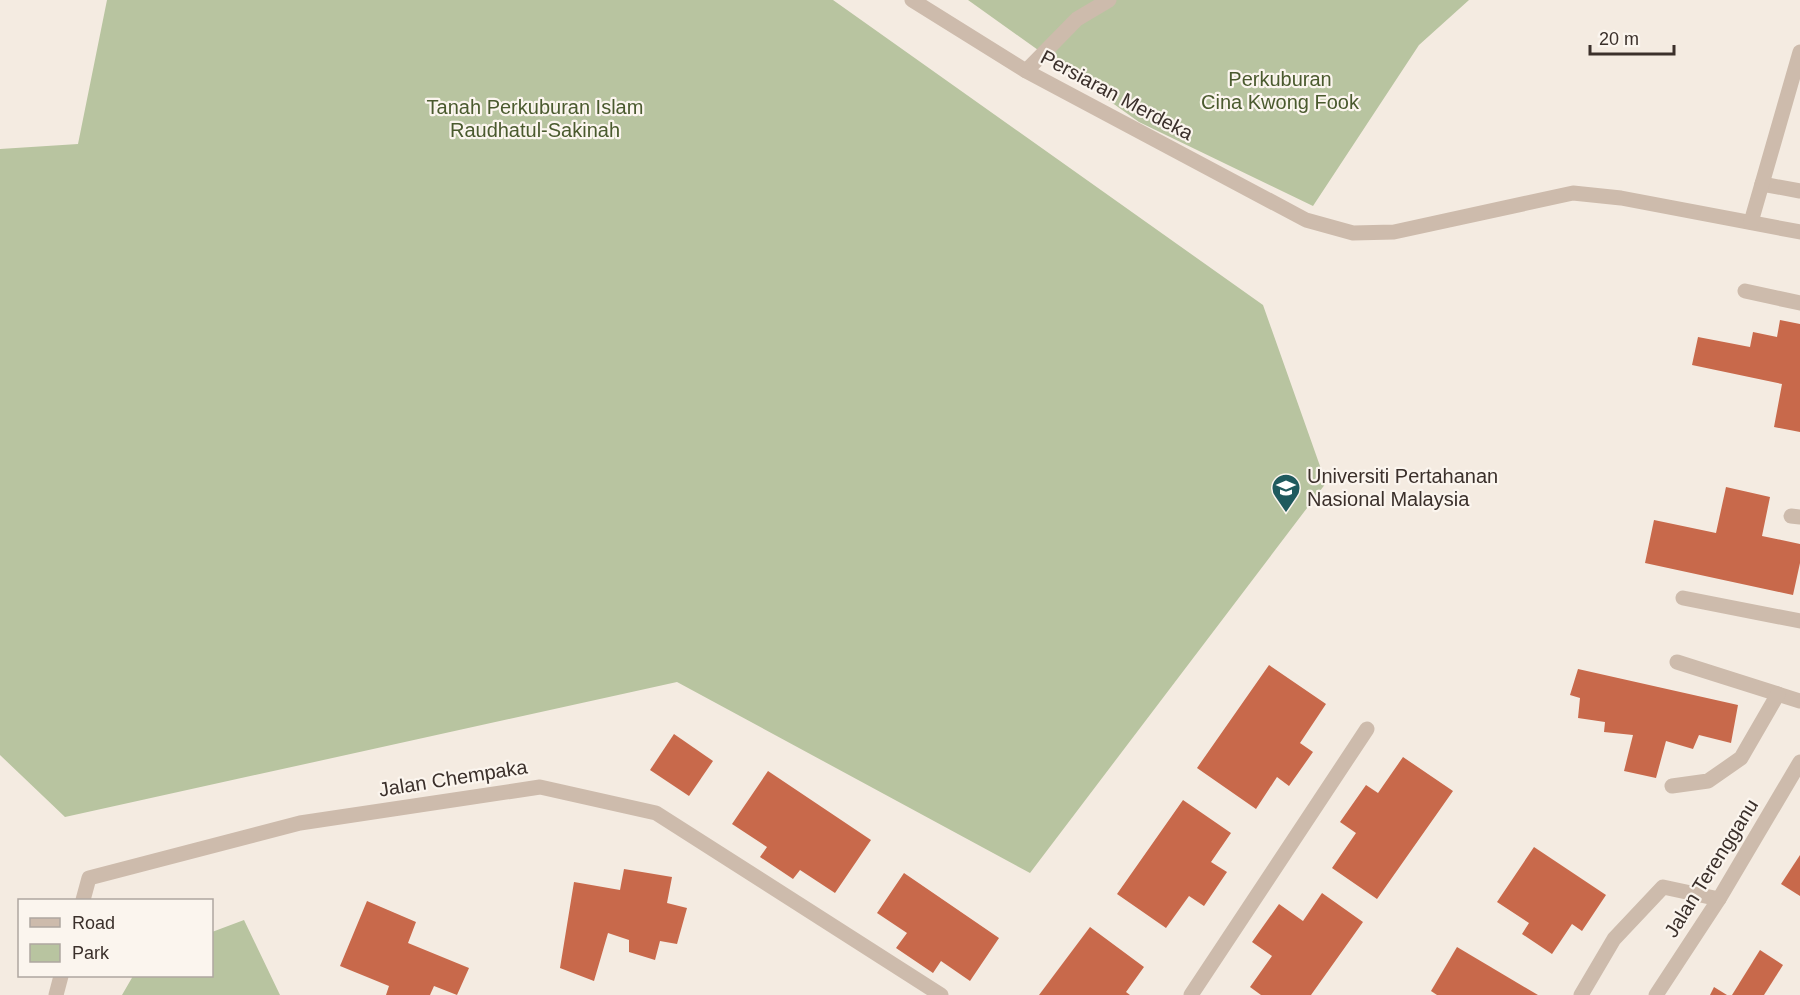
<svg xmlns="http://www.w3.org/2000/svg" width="1800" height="995" viewBox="0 0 1800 995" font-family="Helvetica,sans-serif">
	<rect width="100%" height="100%" fill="#f4ebe1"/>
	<!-- green -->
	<g fill="#b8c4a0">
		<polygon points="107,0 833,0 1263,305 1326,483 1030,873 677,682 65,817 0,755 0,149 78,144"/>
		<polygon points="968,0 1469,0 1419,45 1313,206 1139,122"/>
		<polygon points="244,920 280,995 122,995 133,976 212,976 212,932"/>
	</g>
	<!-- building -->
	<g fill="#c8694b">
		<polygon points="1780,320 1800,324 1800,432 1774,427 1782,384 1692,365 1698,337 1750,347 1753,332 1777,337"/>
		<polygon points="1726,487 1770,497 1762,536 1800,544 1800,563 1793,595 1645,563 1654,520 1716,533"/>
		<polygon points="1269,665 1326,704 1300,743 1313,752 1289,786 1277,777 1256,809 1197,768"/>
		<polygon points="1578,669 1738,705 1731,743 1699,735 1693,749 1666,741 1656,778 1624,771 1633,735 1604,732 1605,722 1578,718 1580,698 1570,695"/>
		<polygon points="674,734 713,761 689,796 650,770"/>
		<polygon points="1403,757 1453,791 1377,899 1332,868 1356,833 1340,822 1366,785 1378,793"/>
		<polygon points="768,771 871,840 835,893 800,870 793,879 760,857 767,847 732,824"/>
		<polygon points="1183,800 1231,833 1211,862 1227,872 1204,906 1189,896 1166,928 1117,894"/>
		<polygon points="1534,847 1606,895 1582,931 1572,924 1552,954 1522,934 1529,923 1497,902"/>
		<polygon points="1800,855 1800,896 1781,884"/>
		<polygon points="624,869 672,877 667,903 687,908 677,944 660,941 655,960 629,952 629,940 608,933 594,981 560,968 574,882 620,890"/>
		<polygon points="904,873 999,938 970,981 941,961 933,973 896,948 907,933 877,913"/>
		<polygon points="1322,893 1363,922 1311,995 1261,995 1250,987 1272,956 1252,942 1279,904 1303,921"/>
		<polygon points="367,901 416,922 408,943 469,968 457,995 434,986 430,995 386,995 389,986 340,966"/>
		<polygon points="1090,927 1144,967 1126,992 1130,995 1039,995"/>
		<polygon points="1457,947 1538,995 1437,995 1431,991"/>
		<polygon points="1760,950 1783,965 1764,995 1732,995"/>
		<polygon points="1714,987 1727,995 1710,995"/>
	</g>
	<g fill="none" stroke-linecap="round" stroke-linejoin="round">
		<!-- service -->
		<g stroke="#cdbbac" stroke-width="15">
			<polyline points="1026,71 1077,19 1109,0"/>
			<polyline points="1762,184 1800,191"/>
			<polyline points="1745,291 1800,303"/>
			<polyline points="1791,516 1800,517"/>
			<polyline points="1683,598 1800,621"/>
			<polyline points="1677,662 1800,701"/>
			<polyline points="1672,786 1708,781 1741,758 1778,694"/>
		</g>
		<!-- minor -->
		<g stroke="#cdbbac" stroke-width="15">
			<polyline points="912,0 1026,71 1306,220 1353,233 1394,232 1573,193 1621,198 1800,232"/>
			<polyline points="1751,222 1800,52"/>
			<polyline points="83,900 89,878 300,823 540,787 656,813 941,995"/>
			<polyline points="56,995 61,976"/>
			<polyline points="1191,995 1367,729"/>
			<polyline points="1581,995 1614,939 1663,887 1719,899"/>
			<polyline points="1656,995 1719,899 1800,762"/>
		</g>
	</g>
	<!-- icons -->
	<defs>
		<g id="university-pin" transform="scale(1.5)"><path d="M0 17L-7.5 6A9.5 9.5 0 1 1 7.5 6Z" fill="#1f5a5e" stroke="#fbf5ee"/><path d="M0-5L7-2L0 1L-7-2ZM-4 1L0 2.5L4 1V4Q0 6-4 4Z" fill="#fff"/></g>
	</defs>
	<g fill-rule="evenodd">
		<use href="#university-pin" x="1286" y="488"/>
	</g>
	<g text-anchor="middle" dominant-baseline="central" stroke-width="4.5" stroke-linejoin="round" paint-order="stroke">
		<!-- park labels -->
		<g font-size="20" fill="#4a5a2e" stroke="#fbf5ee">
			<text x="1280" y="79">Perkuburan<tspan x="1280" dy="23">Cina Kwong Fook</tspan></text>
			<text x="535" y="107">Tanah Perkuburan Islam<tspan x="535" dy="23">Raudhatul-Sakinah</tspan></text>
		</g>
		<!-- street labels -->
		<g font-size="20" fill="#3b302b" stroke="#fbf5ee">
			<text transform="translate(1117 95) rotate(28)">Persiaran Merdeka</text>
			<text transform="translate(453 778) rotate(-9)">Jalan Chempaka</text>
			<text transform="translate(1711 868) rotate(-58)">Jalan Terengganu</text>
		</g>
		<!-- poi labels -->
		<g font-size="20" fill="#3b302b" stroke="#fbf5ee" text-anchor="start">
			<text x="1307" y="476">Universiti Pertahanan<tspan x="1307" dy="23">Nasional Malaysia</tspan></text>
		</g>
	</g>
	<!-- legend -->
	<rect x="18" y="899" width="195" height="78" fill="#fbf5ee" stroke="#aea6a0" stroke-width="1.5"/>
	<rect x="30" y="918" width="30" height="9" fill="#cdbbac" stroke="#aea6a0" stroke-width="1.5"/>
	<text x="72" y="929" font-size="18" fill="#3b302b">Road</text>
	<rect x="30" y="944" width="30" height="18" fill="#b8c4a0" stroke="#aea6a0" stroke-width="1.5"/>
	<text x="72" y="959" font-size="18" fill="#3b302b">Park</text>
	<!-- scale -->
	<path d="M1590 45v9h84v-9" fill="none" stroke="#3b302b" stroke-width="3"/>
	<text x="1599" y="45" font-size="18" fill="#3b302b" stroke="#fbf5ee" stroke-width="4.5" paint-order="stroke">20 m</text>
</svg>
